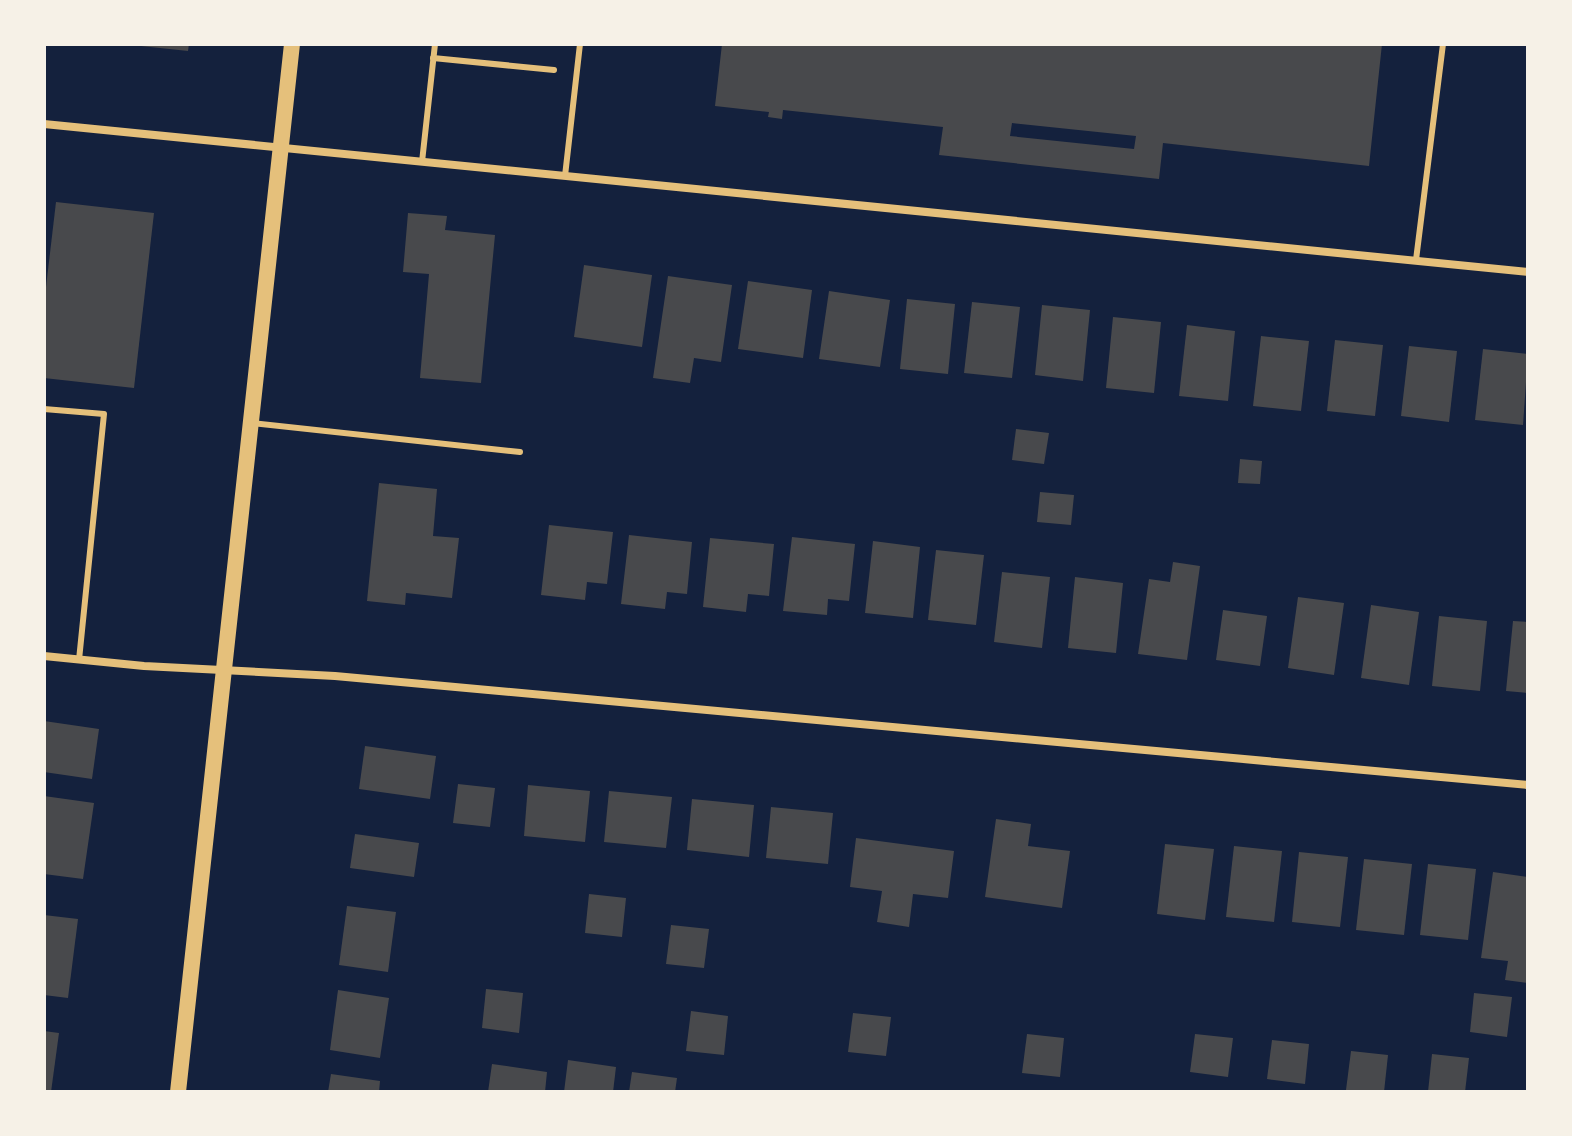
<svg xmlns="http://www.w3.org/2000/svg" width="1572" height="1136" viewBox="0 0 1572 1136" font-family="'Source Sans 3',sans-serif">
	<rect width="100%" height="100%" fill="#14213d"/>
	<!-- building -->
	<g fill="#48494c" fill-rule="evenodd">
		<polygon points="141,44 189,44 188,51 141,46"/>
		<path d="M722,44H1382L1369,166L1163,143L1159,179L939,155L943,127L783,110L782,119L768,117L769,112L715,106ZM1012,123L1136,136L1134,149L1010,136Z"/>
		<polygon points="56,202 154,213 134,388 44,378 44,304"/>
		<polygon points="408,213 447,216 445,230 495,235 481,383 420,378 429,274 403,272"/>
		<polygon points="584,265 652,275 642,347 574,337"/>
		<polygon points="668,276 732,285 721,362 694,358 690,383 653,378"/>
		<polygon points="748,281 812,290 803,358 738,349"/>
		<polygon points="829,291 890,300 880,367 819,359"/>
		<polygon points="907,299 955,304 948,374 900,369"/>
		<polygon points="972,302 1020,307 1012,378 964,373"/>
		<polygon points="1042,305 1090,310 1083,381 1035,375"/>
		<polygon points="1113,317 1161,322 1154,393 1106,388"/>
		<polygon points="1187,325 1235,331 1228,401 1179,396"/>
		<polygon points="1261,336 1309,341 1301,411 1253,406"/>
		<polygon points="1335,340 1383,345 1375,416 1327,411"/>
		<polygon points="1409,346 1457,351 1449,422 1401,416"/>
		<polygon points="1483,349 1528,354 1523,425 1475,420"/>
		<polygon points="1016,429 1049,433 1044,464 1012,460"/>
		<polygon points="1240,459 1262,461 1260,484 1238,483"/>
		<polygon points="379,483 437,489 433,536 459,538 452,598 406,593 405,605 367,601"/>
		<polygon points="1040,492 1074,495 1071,525 1037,522"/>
		<polygon points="549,525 613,532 607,584 587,582 585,600 541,595"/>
		<polygon points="629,535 692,542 687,594 667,592 665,609 621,604"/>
		<polygon points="792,537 855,544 849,601 828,599 827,615 783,611"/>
		<polygon points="710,538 774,544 769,596 748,594 746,612 703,607"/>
		<polygon points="873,541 920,547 913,618 865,613"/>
		<polygon points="936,550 984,555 976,625 928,620"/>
		<polygon points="1173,562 1200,566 1187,660 1138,654 1149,579 1170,582"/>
		<polygon points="1002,572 1050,577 1042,648 994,642"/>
		<polygon points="1075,577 1123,583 1116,653 1068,648"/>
		<polygon points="1298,597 1344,603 1334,675 1288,668"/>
		<polygon points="1371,605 1419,612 1409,685 1361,678"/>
		<polygon points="1223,610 1267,616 1260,666 1216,660"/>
		<polygon points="1439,616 1487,621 1480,691 1432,686"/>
		<polygon points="1513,621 1528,622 1528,693 1506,691"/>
		<polygon points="44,721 99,729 92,779 44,772"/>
		<polygon points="365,746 436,756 430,799 359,789"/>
		<polygon points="458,784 495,788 490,827 453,823"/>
		<polygon points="528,785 590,791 585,842 524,836"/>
		<polygon points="609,791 672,797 666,848 604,842"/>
		<polygon points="44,796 94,803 83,879 44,874"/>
		<polygon points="692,799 754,805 749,857 687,850"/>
		<polygon points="771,807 833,813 828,864 766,858"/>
		<polygon points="996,819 1031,824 1028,846 1070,851 1062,908 985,897"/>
		<polygon points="355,834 419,843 414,877 350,868"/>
		<polygon points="856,838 954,851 948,898 913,894 909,927 877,922 882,891 850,887"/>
		<polygon points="1165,844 1214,849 1205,920 1157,914"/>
		<polygon points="1234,846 1282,851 1274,922 1226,917"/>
		<polygon points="1299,852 1348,857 1340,927 1292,922"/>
		<polygon points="1364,859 1412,864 1404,935 1356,930"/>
		<polygon points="1428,864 1476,869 1468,940 1420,935"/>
		<polygon points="1493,872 1528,877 1528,983 1505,980 1508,961 1481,958"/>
		<polygon points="589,894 626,898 622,937 585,933"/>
		<polygon points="347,906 396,912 388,972 339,965"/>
		<polygon points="44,915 78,919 68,998 44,995"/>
		<polygon points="671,925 709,929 704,968 666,964"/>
		<polygon points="486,989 523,993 519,1033 482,1028"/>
		<polygon points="338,990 389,998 380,1058 330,1050"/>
		<polygon points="1474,993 1512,997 1507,1037 1470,1032"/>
		<polygon points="691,1011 728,1016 724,1055 686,1051"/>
		<polygon points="853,1013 891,1017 886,1056 848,1052"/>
		<polygon points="44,1031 59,1033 51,1092 44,1092"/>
		<polygon points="1027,1034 1064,1038 1060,1077 1022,1073"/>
		<polygon points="1195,1034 1233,1038 1228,1077 1190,1072"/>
		<polygon points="1272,1040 1309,1044 1305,1084 1267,1079"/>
		<polygon points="1351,1051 1388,1055 1384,1092 1346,1090"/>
		<polygon points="1432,1054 1469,1058 1465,1092 1428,1092"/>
		<polygon points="568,1060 616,1067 613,1092 564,1092"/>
		<polygon points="492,1064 547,1072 545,1092 488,1092"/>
		<polygon points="632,1072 677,1078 675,1092 629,1092"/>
		<polygon points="331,1074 380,1081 379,1092 328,1092"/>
	</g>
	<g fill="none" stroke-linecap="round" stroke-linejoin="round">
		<!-- service -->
		<g stroke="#e5c07b" stroke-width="6">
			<polyline points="433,58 554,70"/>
			<polyline points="422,162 435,44"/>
			<polyline points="565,176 580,44"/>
			<polyline points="1416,260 1443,44"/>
			<polyline points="44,409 104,414 79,660"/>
			<polyline points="251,423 520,452"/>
		</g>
		<!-- minor -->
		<g stroke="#e5c07b" stroke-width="8">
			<polyline points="44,124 1528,272"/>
			<polyline points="44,656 144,666 335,676 1528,785"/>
		</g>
		<!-- secondary -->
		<polyline stroke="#e5c07b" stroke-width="16" points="178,1092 292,44"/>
	</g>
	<!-- border -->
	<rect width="1572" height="1136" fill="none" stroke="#f6f1e7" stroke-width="92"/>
</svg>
